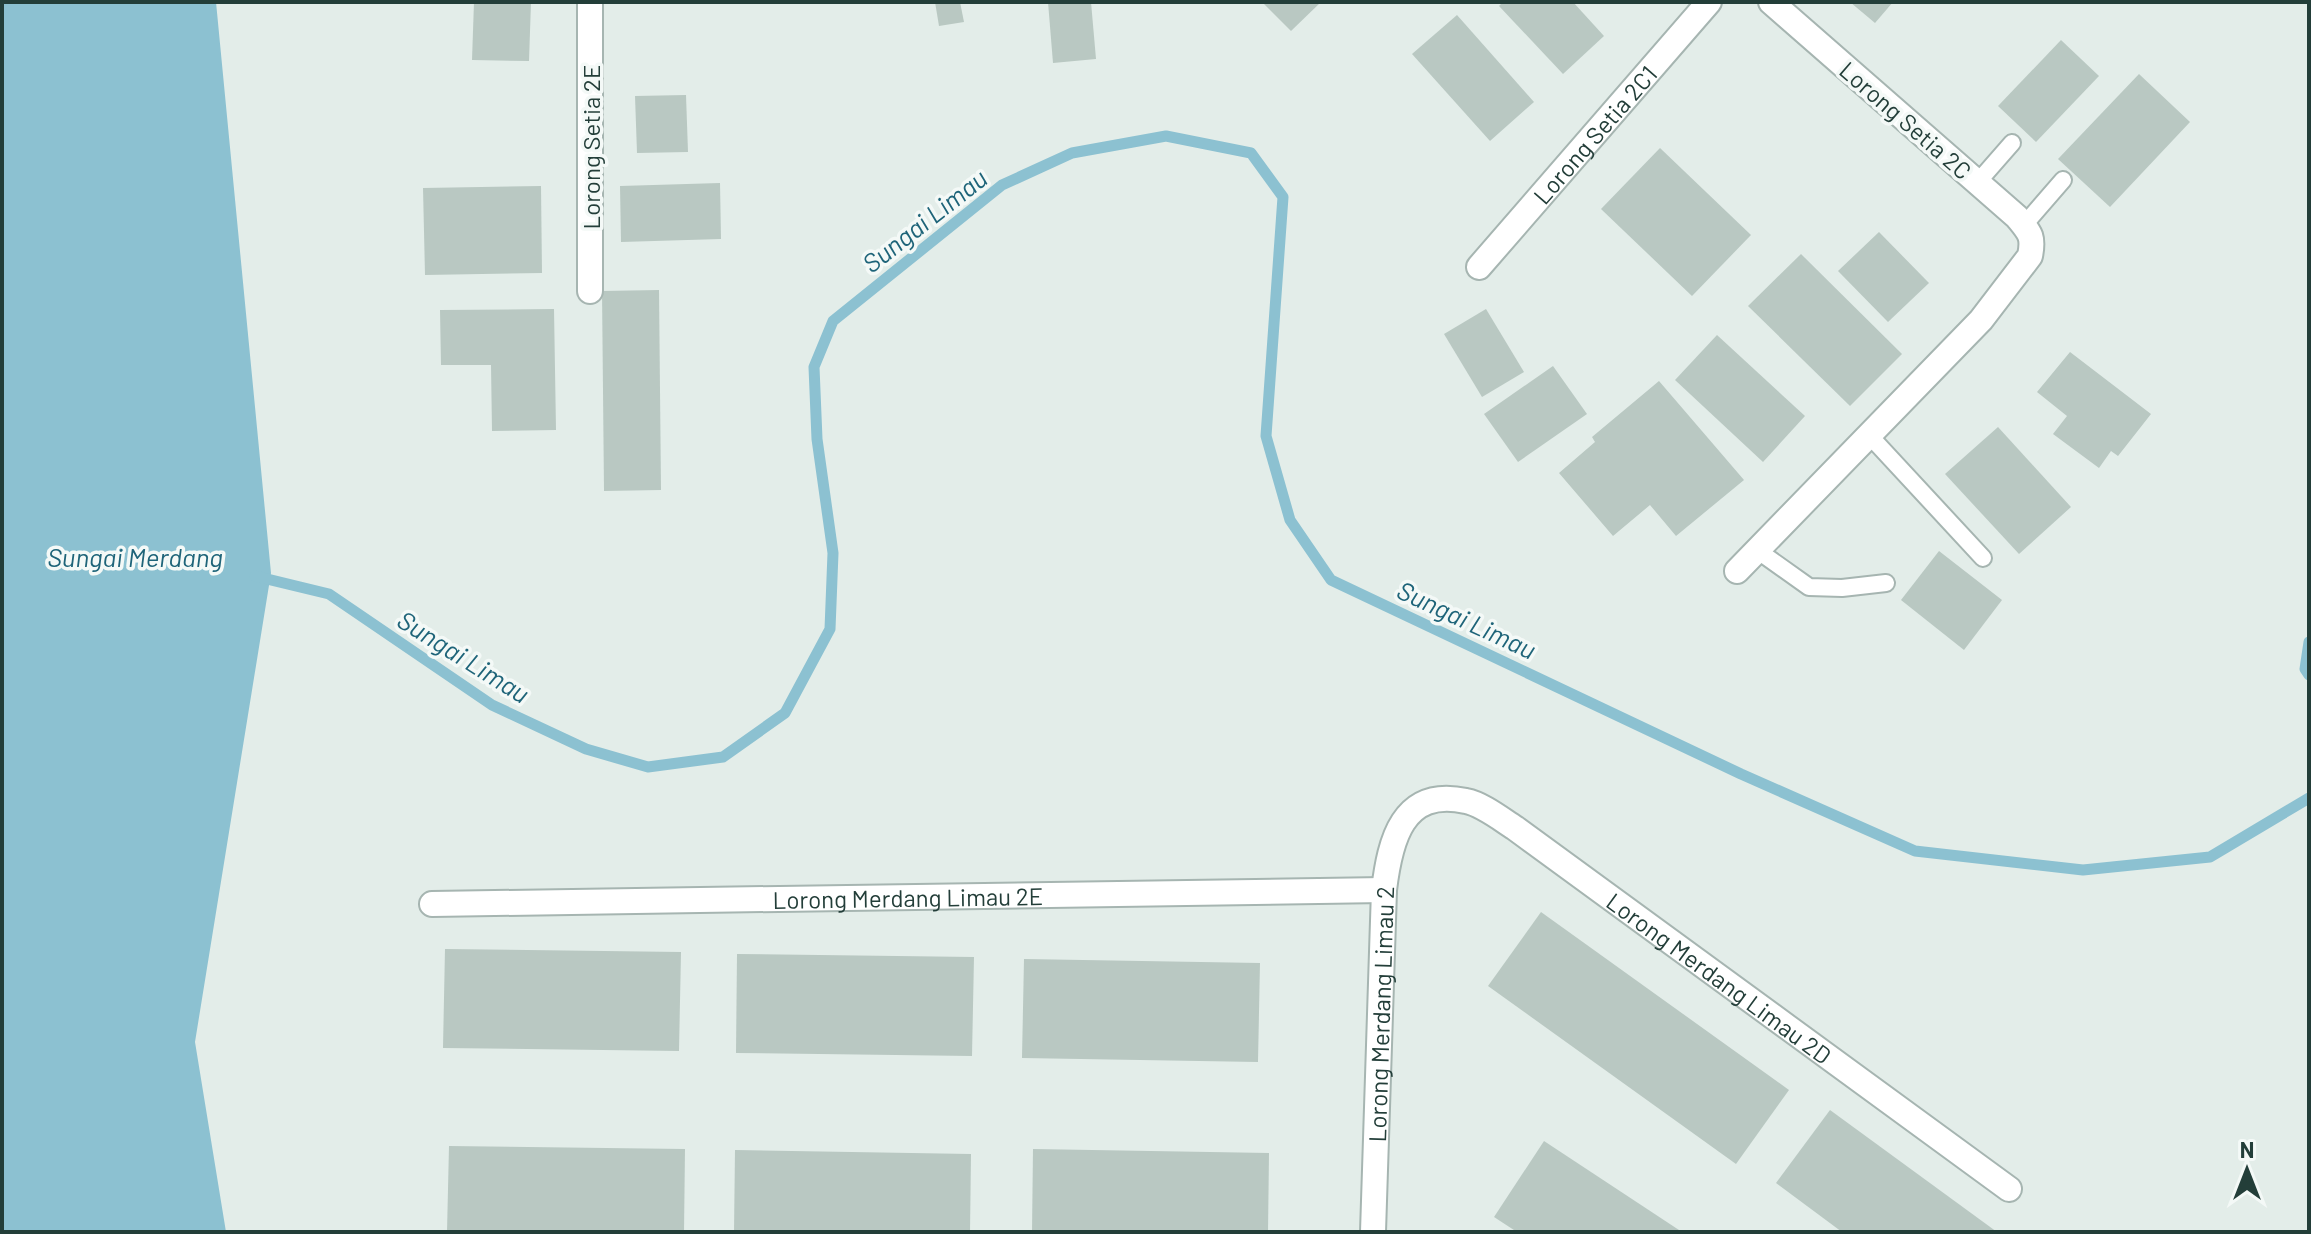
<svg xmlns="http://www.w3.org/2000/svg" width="2311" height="1234" viewBox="0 0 2311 1234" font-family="Barlow,sans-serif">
	<rect width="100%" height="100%" fill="#e3ede9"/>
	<!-- water -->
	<polygon fill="#8cc1d1" points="2,2 216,2 271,573 195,1042 226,1232 2,1232"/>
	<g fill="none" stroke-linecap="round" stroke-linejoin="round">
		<!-- stream -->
		<g stroke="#8cc1d1" stroke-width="11">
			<polyline points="255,576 329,594 492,705 586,749 648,767 723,757 785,713 830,629 833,553 817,439 814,367 833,321 1002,185 1072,153 1166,136 1251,153 1283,197 1266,436 1290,520 1331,580 1741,774 1915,851 2083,870 2210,857 2309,798"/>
			<polyline points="2309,642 2305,669 2309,675"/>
		</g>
	</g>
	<!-- building -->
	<g fill="#b9c8c2">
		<polygon points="474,2 531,2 529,61 472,60"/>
		<polygon points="935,2 960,2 964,22 939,26"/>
		<polygon points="1048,2 1091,2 1096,59 1053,63"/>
		<polygon points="1262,2 1321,2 1291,31"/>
		<polygon points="1503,2 1573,2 1604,36 1563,74 1499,6"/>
		<polygon points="1850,2 1893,2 1875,23"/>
		<polygon points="1457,15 1534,102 1490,141 1412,54"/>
		<polygon points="2061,40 2099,76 2036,142 1998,106"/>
		<polygon points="2139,74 2190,122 2110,207 2058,159"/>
		<polygon points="686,95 688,152 637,153 635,96"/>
		<polygon points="1660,148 1751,235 1692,296 1601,209"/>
		<polygon points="720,183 721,239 621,242 620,186"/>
		<polygon points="541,186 542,273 425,275 423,188"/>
		<polygon points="1879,232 1929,283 1888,322 1838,271"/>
		<polygon points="1801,254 1902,354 1850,406 1748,306"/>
		<polygon points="659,290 661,490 604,491 602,291"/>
		<polygon points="554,309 556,430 492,431 491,365 441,365 440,310"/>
		<polygon points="1486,309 1524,372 1482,397 1444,334"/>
		<polygon points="1717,335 1805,416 1763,462 1675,380"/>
		<polygon points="2070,352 2151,414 2118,456 2111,451 2099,468 2053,434 2067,416 2037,392"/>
		<polygon points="1553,366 1587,414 1518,462 1484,414"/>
		<polygon points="1659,381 1744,480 1676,536 1650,505 1613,536 1559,473 1595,442 1592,437"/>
		<polygon points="1998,427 2071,507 2019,554 1945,474"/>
		<polygon points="1939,551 2002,600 1964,650 1901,600"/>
		<polygon points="1541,912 1789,1090 1736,1164 1488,986"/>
		<polygon points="445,949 681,952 679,1051 443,1048"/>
		<polygon points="737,954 974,957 972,1056 736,1053"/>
		<polygon points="1024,959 1260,963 1258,1062 1022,1058"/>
		<polygon points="1830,1110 1997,1232 1842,1232 1776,1183"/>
		<polygon points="1544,1141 1679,1230 1677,1232 1517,1232 1494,1217"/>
		<polygon points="449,1146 685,1149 684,1232 447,1232"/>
		<polygon points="1033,1149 1269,1153 1268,1232 1032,1232"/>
		<polygon points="735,1150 971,1154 970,1232 734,1232"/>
	</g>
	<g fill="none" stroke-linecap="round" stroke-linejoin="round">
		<!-- service casing -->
		<g stroke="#a6b5b1" stroke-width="20">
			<g id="service">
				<polyline points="1977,183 2012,143"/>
				<polyline points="2024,225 2063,180"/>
				<polyline points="1869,435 1983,558"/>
				<polyline points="1757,550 1809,587 1842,588 1886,583"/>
			</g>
		</g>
		<!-- minor casing -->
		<g stroke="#a6b5b1" stroke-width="28">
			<g id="minor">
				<path id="s1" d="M1479,267L1709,2"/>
				<polyline points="590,291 590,2"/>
				<path d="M1737,571L1981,320L2030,256C2034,236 2030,233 2017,217L1771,2"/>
				<path id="s2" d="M432,904L1384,890"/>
				<path id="s3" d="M1373,1232L1384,890C1390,841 1402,787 1466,801C1482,804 1501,819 1515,828L2009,1189"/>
			</g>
		</g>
		<!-- service -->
		<use href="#service" stroke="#fff" stroke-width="16"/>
		<!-- minor -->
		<use href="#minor" stroke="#fff" stroke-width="24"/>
	</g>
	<g text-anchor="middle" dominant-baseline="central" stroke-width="7" stroke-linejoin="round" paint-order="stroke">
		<!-- street labels -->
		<g font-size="24" fill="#233e39" stroke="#f4f9f7">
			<text transform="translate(1906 120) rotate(41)">Lorong Setia 2C</text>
			<text stroke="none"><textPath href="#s1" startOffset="176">Lorong Setia 2C1</textPath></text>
			<text transform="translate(590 147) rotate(-90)">Lorong Setia 2E</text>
			<text stroke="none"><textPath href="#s2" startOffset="476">Lorong Merdang Limau 2E</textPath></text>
			<text stroke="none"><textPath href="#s3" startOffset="794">Lorong Merdang Limau 2D</textPath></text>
			<text stroke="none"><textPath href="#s3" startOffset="218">Lorong Merdang Limau 2</textPath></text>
		</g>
		<!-- water labels -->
		<g font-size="26" font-style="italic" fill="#1e6479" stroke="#f4f9f7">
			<text transform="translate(924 220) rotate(-38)">Sungai Limau</text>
			<text x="135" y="556">Sungai Merdang</text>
			<text transform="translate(1467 619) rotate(25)">Sungai Limau</text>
			<text transform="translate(464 656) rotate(32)">Sungai Limau</text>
		</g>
	</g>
	<!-- border -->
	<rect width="2311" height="1234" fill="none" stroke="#233e39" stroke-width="8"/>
	<!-- north arrow -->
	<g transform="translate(2247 1170)" stroke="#f4f9f7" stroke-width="6" paint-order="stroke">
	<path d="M0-6L14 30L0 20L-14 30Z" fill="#233e39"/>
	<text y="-12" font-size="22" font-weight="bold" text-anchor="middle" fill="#233e39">N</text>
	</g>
</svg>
